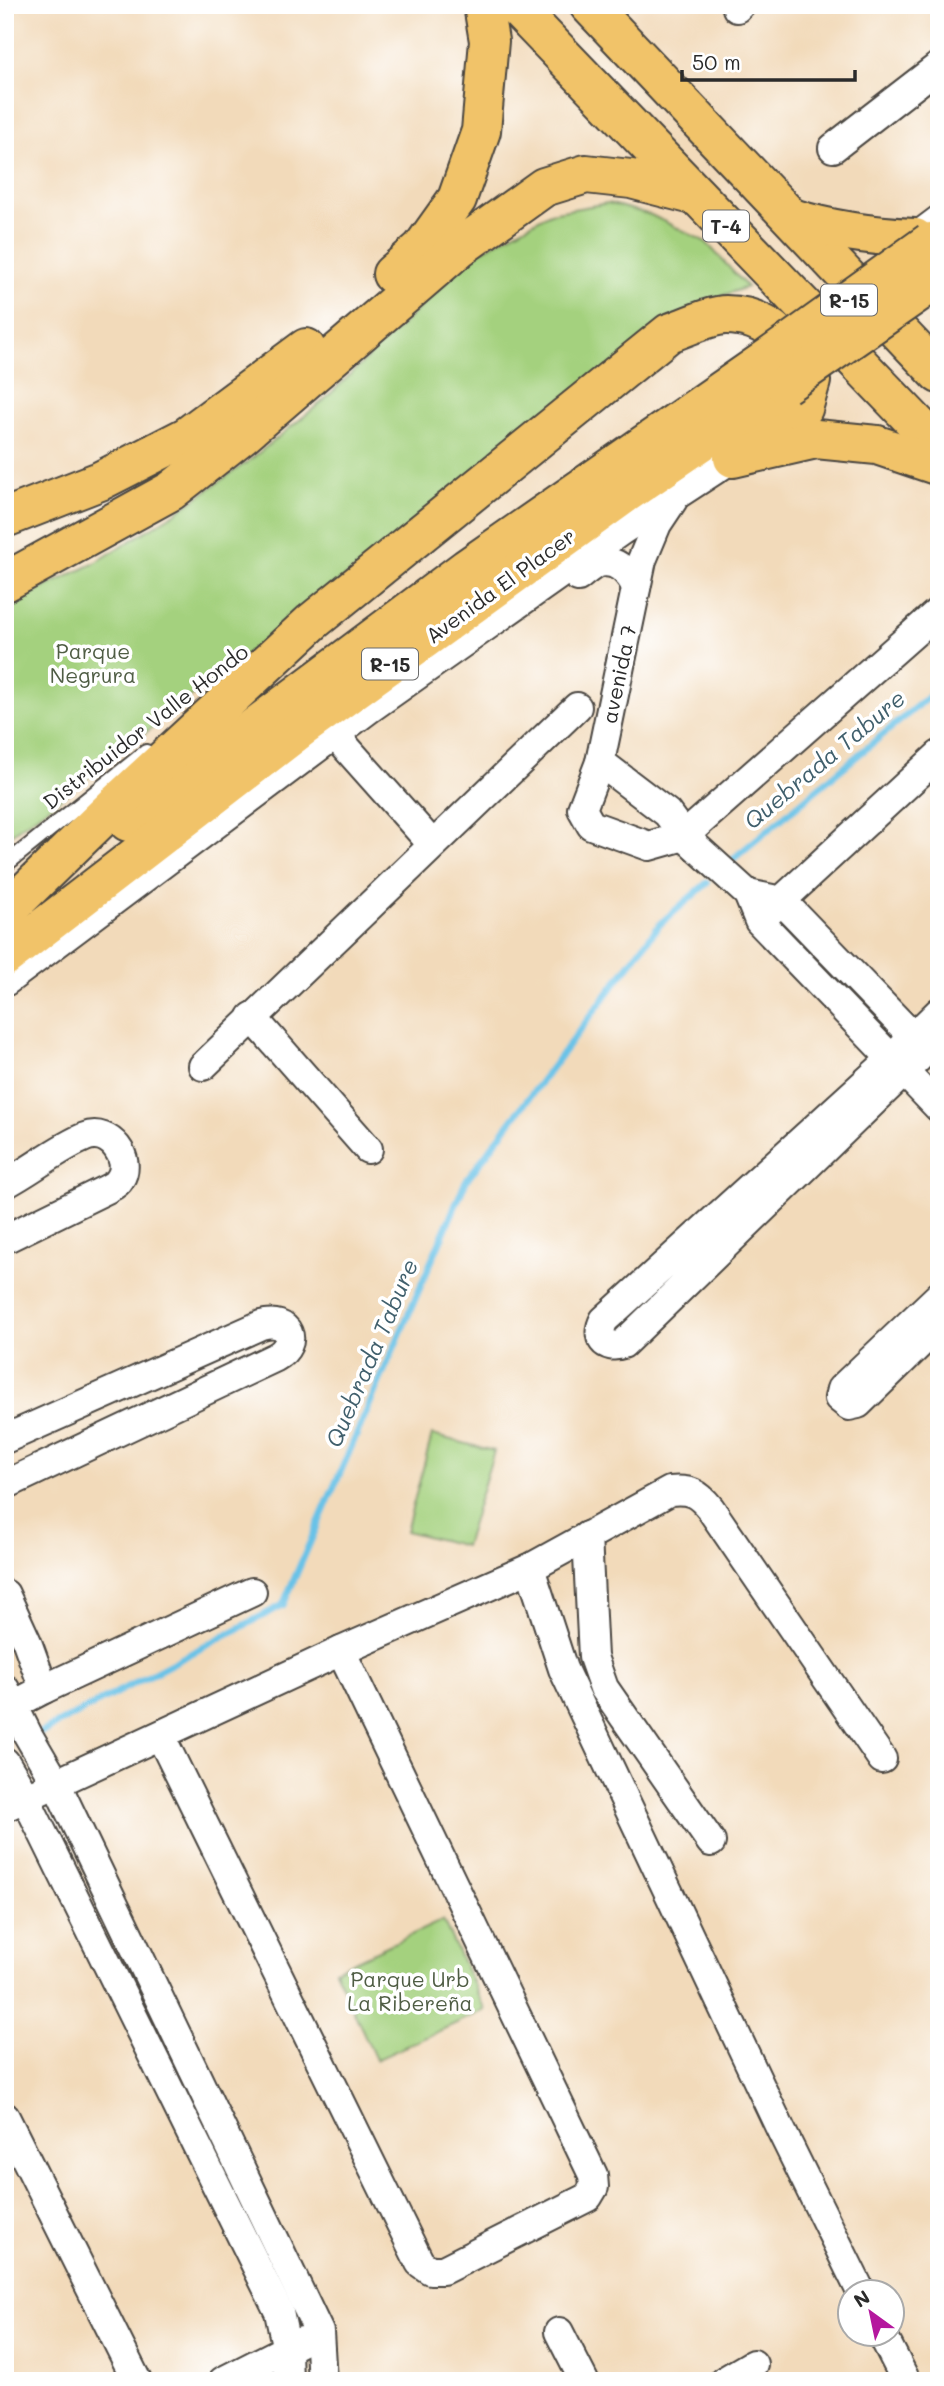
<svg xmlns="http://www.w3.org/2000/svg" width="944" height="2386" viewBox="0 0 944 2386" font-family="Mali,sans-serif">
	<rect width="100%" height="100%" fill="#fff"/>
	<filter id="ink" filterUnits="userSpaceOnUse"><feTurbulence type="fractalNoise" baseFrequency=".0143" numOctaves="2"/><feDisplacementMap in="SourceGraphic" scale="14" xChannelSelector="R" yChannelSelector="G"/><feConvolveMatrix kernelMatrix="1 2 1 2 8 2 1 2 1" color-interpolation-filters="sRGB"/></filter>
	<filter id="wash" filterUnits="userSpaceOnUse"><feTurbulence type="fractalNoise" baseFrequency=".00686" numOctaves="4" result="noise"/><feDisplacementMap in="SourceGraphic" scale="28" xChannelSelector="R" yChannelSelector="G"/><feGaussianBlur stdDeviation="1.57" result="paint"/><feColorMatrix in="noise" values="0 0 0 0 0 0 0 0 0 0 0 0 0 0 0 0 0 1.4 0 .05"/><feComposite in="paint" operator="in"/></filter>
	<g filter="url(#wash)">
		<rect width="100%" height="100%" fill="#f2daba"/>
		<!-- green -->
		<g fill="#a4d17e" stroke="#687e54" stroke-width="2">
			<polygon points="608,203 651,215 706,242 747,287 693,306 67,794 5,838 5,606 93,564 175,513 250,460 323,401 475,254 550,213"/>
			<polygon points="432,1435 494,1451 465,1546 406,1531"/>
			<polygon points="443,1920 485,2010 376,2060 335,1970"/>
		</g>
		<g fill="none" stroke-linecap="round" stroke-linejoin="round">
			<!-- stream -->
			<g stroke="#69c2e7" stroke-width="7">
				<polyline points="733,859 939,688"/>
				<polyline points="34,1736 283,1605 466,1181 660,924 707,883"/>
			</g>
		</g>
	</g>
	<g filter="url(#ink)">
		<g fill="none" stroke-linecap="round" stroke-linejoin="round">
			<!-- lane casing -->
			<g stroke="#494540" stroke-width="18">
				<polyline id="lane" points="5,865 146,752"/>
			</g>
			<!-- street casing -->
			<g stroke="#494540" stroke-width="32">
				<g id="street">
					<polyline points="737,8 740,5"/>
					<polyline points="833,148 939,66"/>
					<polyline points="909,249 915,238 939,220"/>
					<polyline points="673,500 657,524 642,560 600,762 582,809 591,825 649,846 684,836 939,611"/>
					<path d="M578,577C583,573 590,567 596,564C615,557 629,572 636,587"/>
					<polyline points="335,735 432,844"/>
					<polyline points="600,762 667,813 684,836 748,894 759,921 939,1108"/>
					<polyline points="748,894 782,901 926,1050"/>
					<polyline points="769,912 939,755"/>
					<polyline points="5,982 369,709 621,531 733,458"/>
					<path d="M939,1012L891,1059L604,1320C595,1337 604,1350 623,1344L939,1038"/>
					<polyline points="252,1017 368,1149"/>
					<polyline points="203,1066 577,707"/>
					<path d="M5,1184C32,1170 58,1148 85,1137C110,1127 133,1160 120,1179C118,1183 111,1187 107,1189L5,1239"/>
					<polyline points="939,1296 841,1389 839,1398 849,1406 858,1404 939,1325"/>
					<path d="M5,1439L261,1325C289,1317 300,1343 276,1357L5,1485"/>
					<polyline points="587,1536 593,1657 604,1688 711,1842"/>
					<polyline points="530,1568 563,1669 781,2130 861,2292"/>
					<polyline points="5,1594 27,1642 44,1689 27,1698"/>
					<polyline points="5,1689 28,1735 56,1783 319,2332 322,2381"/>
					<polyline points="44,1689 252,1592"/>
					<polyline points="161,1737 420,2263 430,2270 443,2270 588,2197 594,2187 593,2175 341,1651"/>
					<polyline points="5,1762 21,1789 279,2312 287,2350 288,2381"/>
					<path d="M5,1807L341,1651L530,1568L670,1491C690,1489 698,1493 710,1508L882,1759"/>
					<polyline points="5,2117 137,2381"/>
					<polyline points="559,2332 584,2381"/>
					<polyline points="882,2334 906,2381"/>
					<polyline points="223,2381 302,2341"/>
					<polyline points="724,2381 753,2364"/>
				</g>
			</g>
			<!-- primary casing -->
			<g stroke="#494540" stroke-width="42">
				<g id="primary">
					<polyline points="128,822 467,568 767,359"/>
					<path d="M5,912L117,803L312,622L669,333C684,328 711,315 726,315C770,315 793,346 811,381L803,409L780,433L741,454"/>
					<polyline points="5,957 303,727 625,494 785,385"/>
				</g>
			</g>
			<!-- highway casing -->
			<g stroke="#494540" stroke-width="42">
				<g id="highway">
					<polyline points="514,5 939,447"/>
					<polyline points="589,5 939,374"/>
					<path d="M792,218C833,231 872,236 915,238"/>
					<polyline points="392,274 422,248 457,199 481,131 489,41 483,5"/>
					<polyline points="733,458 816,439 877,445 939,466"/>
					<polyline points="5,518 100,481 186,437 306,348"/>
					<polyline points="5,582 171,491 242,435 459,248 544,187 586,174 631,179 697,196"/>
				</g>
			</g>
			<!-- lane -->
			<use href="#lane" stroke="#fff" stroke-width="14"/>
			<!-- street -->
			<use href="#street" stroke="#fff" stroke-width="28"/>
			<!-- primary -->
			<use href="#primary" stroke="#f1c369" stroke-width="38"/>
			<!-- highway -->
			<use href="#highway" stroke="#f1c369" stroke-width="38"/>
			<!-- primary-bridge casing -->
			<g stroke="#494540" stroke-width="42" stroke-linecap="butt">
				<g id="primary-bridge">
					<polyline points="767,359 930,242"/>
					<polyline points="785,385 939,278"/>
				</g>
			</g>
			<!-- primary-bridge -->
			<use href="#primary-bridge" stroke="#f1c369" stroke-width="38"/>
		</g>
	</g>
	<g text-anchor="middle" dominant-baseline="central" stroke-width="7" stroke-linejoin="round" paint-order="stroke">
		<!-- shield labels -->
		<g fill="#fff" stroke="#6b6b6b" stroke-width="2">
			<rect x="703" y="210.5" width="46" height="31" rx="5"/>
			<rect x="821" y="284.5" width="56" height="31" rx="5"/>
			<rect x="362" y="648.5" width="56" height="31" rx="5"/>
		</g>
		<g font-size="19" font-weight="bold" fill="#2b2b2b">
			<text x="726" y="226">T-4</text>
			<text x="849" y="300">R-15</text>
			<text x="390" y="664">R-15</text>
		</g>
		<!-- street labels -->
		<g font-size="21" fill="#2b2b2b" stroke="#fff">
			<text transform="translate(500 585) rotate(-36)">Avenida El Placer</text>
			<text transform="translate(618 674) rotate(-78)">avenida 7</text>
			<text transform="translate(145 726) rotate(-38)">Distribuidor Valle Hondo</text>
		</g>
		<!-- park labels -->
		<g font-size="21" fill="#4f5d44" stroke="#fff">
			<text x="93" y="650">Parque<tspan x="93" dy="24">Negrura</tspan></text>
			<text x="410" y="1978">Parque Urb<tspan x="410" dy="24">La Ribereña</tspan></text>
		</g>
		<!-- water labels -->
		<g font-size="23" font-style="italic" fill="#41606d" stroke="#fff">
			<text transform="translate(824 759) rotate(-40)">Quebrada Tabure</text>
			<text transform="translate(371 1353) rotate(-67)">Quebrada Tabure</text>
		</g>
	</g>
	<!-- margin -->
	<rect width="944" height="2386" fill="none" stroke="#fff" stroke-width="28"/>
	<!-- north arrow -->
	<g transform="translate(871 2313) rotate(327)"><circle r="33" fill="#ffffff" stroke="#aaaaaa" stroke-width="2"/>
	<path d="M0-5L12 26L0 18L-12 26Z" fill="#b5179e"/>
	<text y="-10" font-size="19" font-weight="bold" text-anchor="middle" fill="#2b2b2b">N</text>
	</g>
	<!-- scale -->
	<path d="M682 70v10h173v-10" fill="none" stroke="#2b2b2b" stroke-width="3.5"/>
	<text x="692" y="70" font-size="21" fill="#2b2b2b" stroke="#ffffff" stroke-width="5" paint-order="stroke">50 m</text>
</svg>
